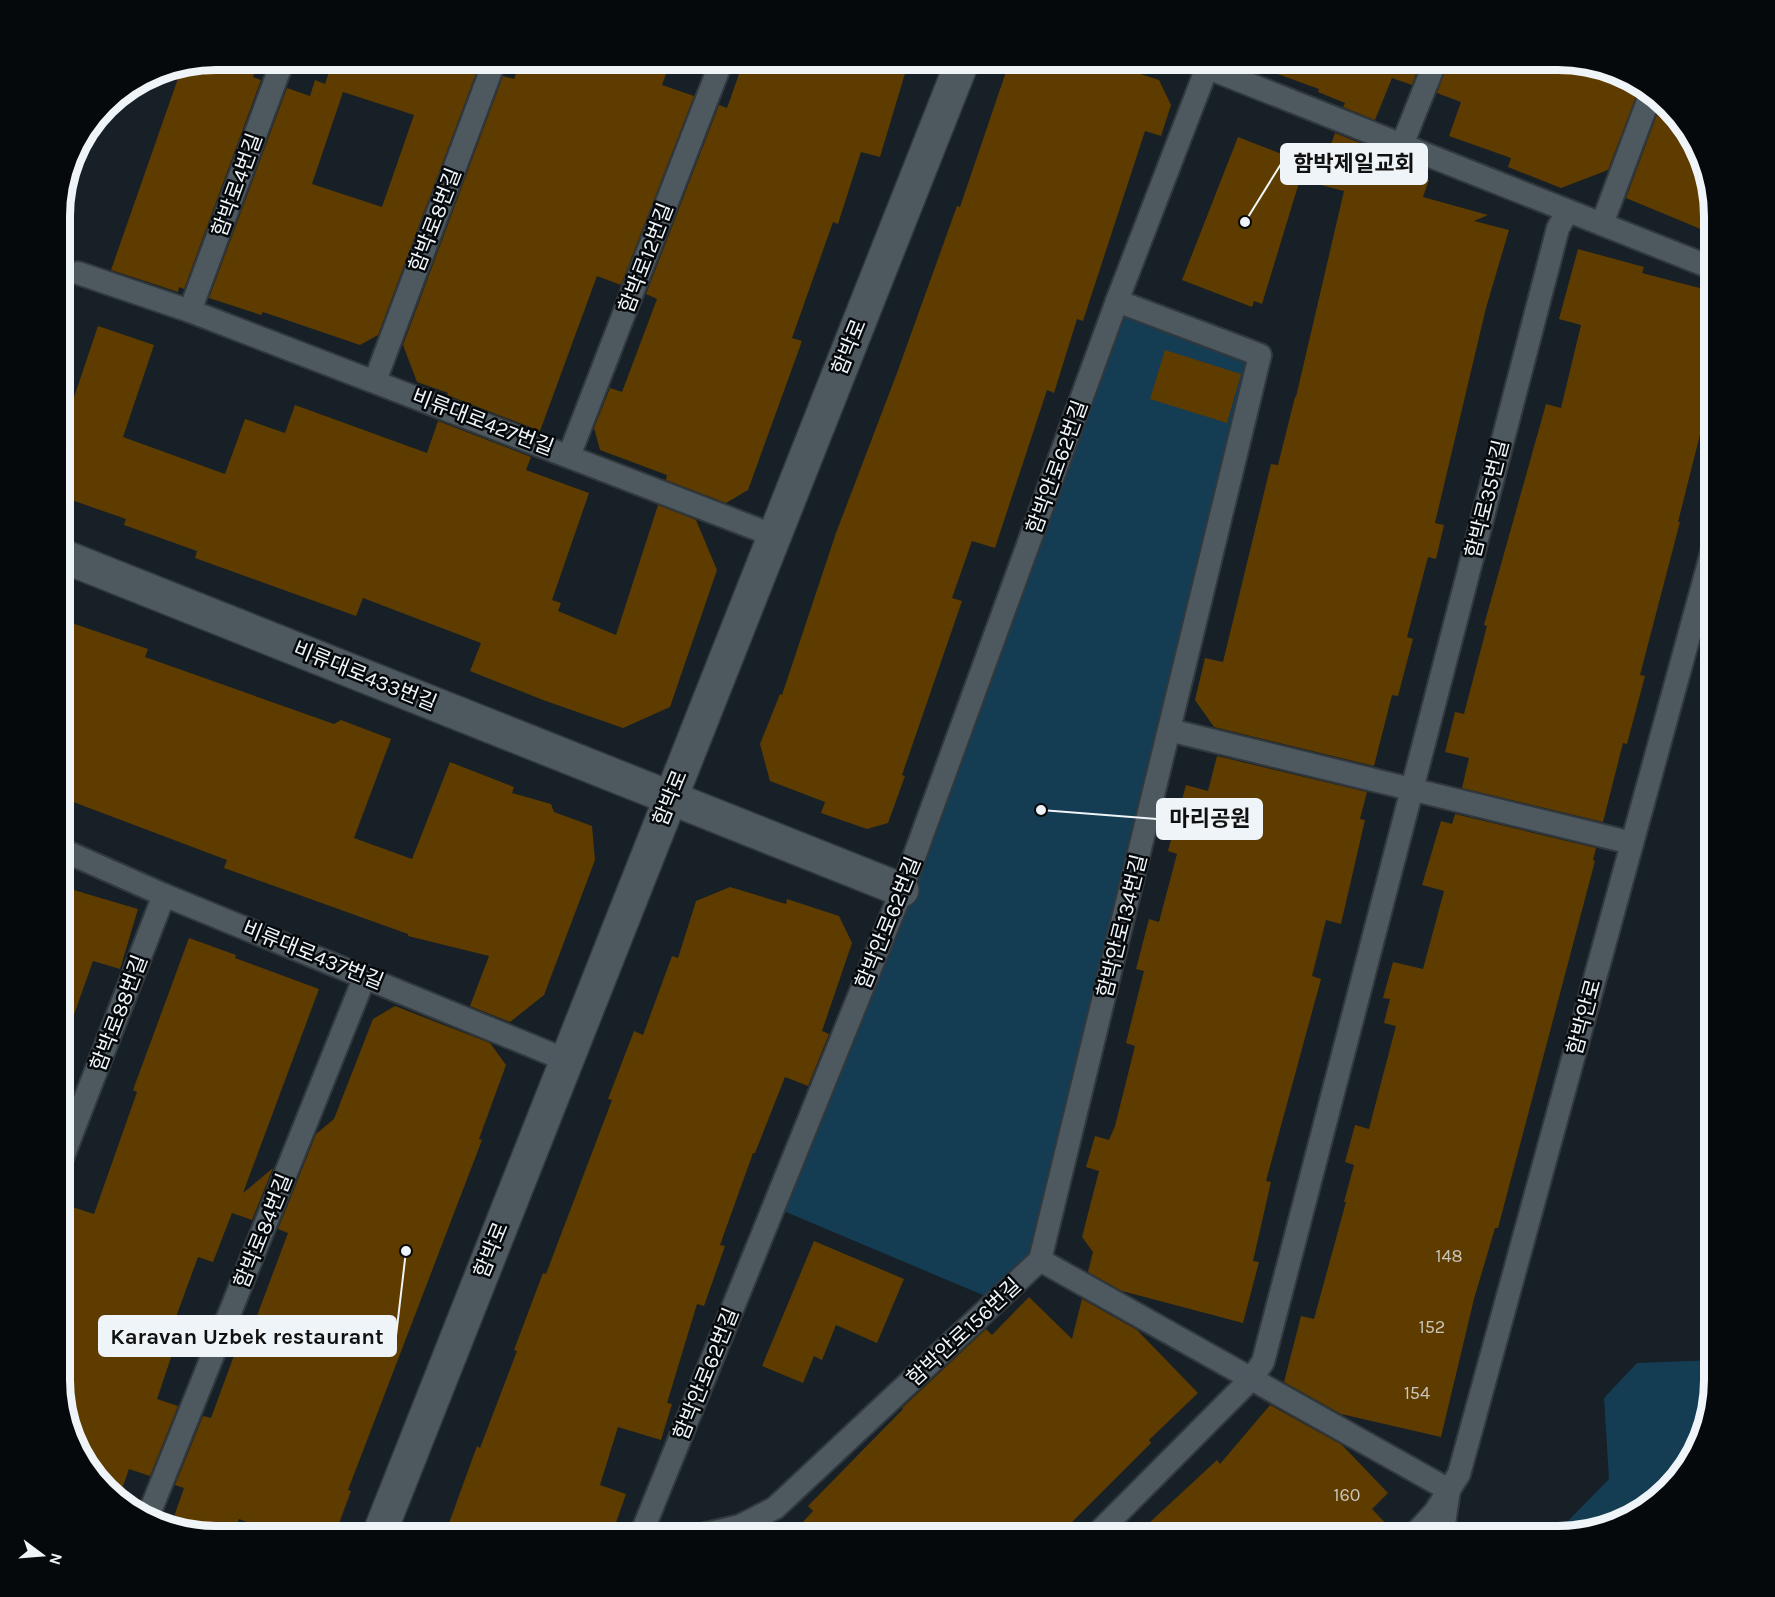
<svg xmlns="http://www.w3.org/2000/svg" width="1775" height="1597" viewBox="0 0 1775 1597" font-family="Karla,'Noto Sans KR',sans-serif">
	<rect width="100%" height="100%" fill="#162026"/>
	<!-- green -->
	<g fill="#143c52">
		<polygon points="1117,301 1260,355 1040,1260 997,1301 774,1207"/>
		<polygon points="1715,1360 1715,1391 1703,1441 1670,1491 1619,1525 1559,1537 1502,1537 1568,1521 1609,1479 1604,1398 1637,1363"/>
	</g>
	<!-- building -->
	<g fill="#5e3c00" fill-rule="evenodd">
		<polygon points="216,60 258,60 253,77 261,80 184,289 179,287 178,292 111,270 182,67"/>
		<path d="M333,60H455L478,68L378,335L360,345L263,312L261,315L209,298L287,88L310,96L315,80L325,84ZM343,92L414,115L382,207L312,184Z"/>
		<polygon points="521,60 671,60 662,85 694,96 621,285 597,276 540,431 447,395 448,393 417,382 403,345 503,76 514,79"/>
		<polygon points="744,60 909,60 880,157 861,152 838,224 833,222 792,338 802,341 748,490 726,503 666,480 667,475 600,450 594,428 610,388 622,392 657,299 646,294 719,105 727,108"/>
		<polygon points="1010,60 1097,60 1159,80 1171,105 1161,136 1145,131 1083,321 1077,319 1054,393 1047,390 995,548 972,541 952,598 962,601 902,775 905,776 888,823 867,829 821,813 825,802 770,781 760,744 780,694 782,695 836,533 897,373 957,206 960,207"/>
		<polygon points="1251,60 1421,60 1412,85 1392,78 1375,120 1343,107 1345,103 1318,92 1319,89 1250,64"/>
		<polygon points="1449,60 1559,60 1618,72 1640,86 1608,170 1561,188 1508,167 1511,158 1449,136 1461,102 1437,93"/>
		<polygon points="1662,101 1669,105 1703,156 1715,216 1715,235 1626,198"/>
		<polygon points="1335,133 1365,145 1361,155 1429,180 1423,197 1488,215 1474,221 1509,230 1486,308 1435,523 1444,525 1436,559 1428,557 1407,637 1413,639 1398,696 1392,695 1374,766 1214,727 1195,700 1205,658 1223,662 1271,464 1278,465 1295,397 1296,397 1344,191 1317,184"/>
		<polygon points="1238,137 1305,163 1262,304 1254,301 1252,307 1182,280"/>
		<polygon points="1578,249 1644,267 1642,273 1715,292 1715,375 1678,522 1680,522 1640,675 1645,676 1627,744 1623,743 1603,822 1462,788 1469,758 1445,752 1455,712 1464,714 1487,626 1484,625 1546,404 1561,408 1581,325 1559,319"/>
		<polygon points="98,326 154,345 123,437 225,474 245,419 285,433 295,405 427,453 438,421 531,457 526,470 589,493 552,600 561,603 558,611 616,635 658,505 696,520 717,570 670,707 623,728 543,700 470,671 481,643 363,598 356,616 195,558 197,551 124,525 126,519 60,496 60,412 68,415"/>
		<polygon points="1165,350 1241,374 1227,423 1150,399"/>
		<polygon points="60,619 148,649 145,657 334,724 341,720 391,739 354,838 412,859 450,762 514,787 512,793 551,804 554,812 592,826 595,860 544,995 510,1022 470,1006 489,956 408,936 408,934 224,868 227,860 60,797"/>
		<polygon points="1217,756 1367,792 1360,819 1365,820 1341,924 1326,920 1312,976 1321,979 1266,1181 1271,1182 1253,1261 1259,1262 1243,1323 1122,1291 1088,1272 1093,1252 1082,1237 1099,1171 1086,1167 1095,1136 1109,1140 1115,1126 1135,1046 1126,1043 1144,971 1136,969 1149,919 1159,922 1177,854 1168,851 1186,785 1208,791"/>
		<polygon points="1455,814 1596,848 1593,860 1595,861 1498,1228 1495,1228 1474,1299 1441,1437 1341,1414 1284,1382 1301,1316 1314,1319 1346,1202 1344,1202 1354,1165 1345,1162 1355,1125 1369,1129 1382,1079 1396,1026 1384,1023 1390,999 1383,998 1393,962 1423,969 1444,891 1422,885 1441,821 1452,824"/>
		<polygon points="60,886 138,909 120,969 93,961 65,1040 60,1040"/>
		<polygon points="730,887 786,904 787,899 839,916 852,943 822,1031 829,1034 808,1086 785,1077 755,1153 753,1153 720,1245 725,1246 704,1306 697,1304 667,1403 672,1404 661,1440 618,1427 600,1485 626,1494 611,1537 444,1537 477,1446 480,1448 517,1351 514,1350 543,1273 546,1274 612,1100 608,1099 634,1031 643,1035 672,956 678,958 696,901"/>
		<polygon points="189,938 236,955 235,958 319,989 243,1193 273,1168 252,1220 232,1213 213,1262 198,1257 176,1317 184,1319 157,1399 178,1406 150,1476 129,1469 118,1500 106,1492 72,1441 60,1391 60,1203 94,1214 137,1092 133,1090"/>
		<polygon points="395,1006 490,1043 506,1065 479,1139 482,1140 348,1490 351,1491 334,1537 287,1537 239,1519 233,1537 216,1537 170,1528 184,1488 175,1485 203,1416 211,1418 239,1342 246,1345 288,1233 278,1229 316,1134 334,1119 373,1019"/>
		<polygon points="814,1241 904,1279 877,1343 836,1325 822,1360 814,1356 803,1383 762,1366"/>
		<polygon points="1029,1297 1072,1339 1082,1299 1137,1330 1198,1393 1149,1440 1151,1443 1057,1537 789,1537 813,1511 808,1506 903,1409 902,1408 986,1329 992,1335"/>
		<polygon points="1270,1405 1342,1445 1388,1493 1372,1509 1399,1537 1134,1537 1217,1460 1220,1464"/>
	</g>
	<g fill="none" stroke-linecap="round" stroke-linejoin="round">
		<!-- service casing -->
		<g stroke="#32393e" stroke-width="26">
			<g id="service">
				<polyline points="1188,60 1715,269"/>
				<polyline points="1402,145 1436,60"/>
				<polyline points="1602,224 1651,93"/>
				<polyline points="78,273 190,311 775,536"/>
				<polyline points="190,311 283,60"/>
				<polyline points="375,381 495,60"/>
				<polyline points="569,456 722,60"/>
				<polyline points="1169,730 1632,843"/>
				<polyline points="60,849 164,895 566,1060"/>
				<polyline points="60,1164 164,895"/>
				<polyline points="1040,1260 1260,355 1117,301"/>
				<polyline points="1040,1260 1449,1490 1442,1537"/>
				<polyline points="147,1519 365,976"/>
				<polyline points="640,1537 902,890 1117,301 1210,60"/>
				<polyline points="693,1537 740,1526 775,1508 1040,1260"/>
				<polyline points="1094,1537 1251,1379 1263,1362 1558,228 1568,211"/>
				<polyline points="1412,1537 1435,1512 1459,1474 1715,541"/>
			</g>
		</g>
		<!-- minor casing -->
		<g stroke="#32393e" stroke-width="36">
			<g id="minor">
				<polyline points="60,555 902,890"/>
				<polyline points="378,1537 963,60"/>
			</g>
		</g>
		<!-- service -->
		<use href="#service" stroke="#4d585f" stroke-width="22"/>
		<!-- minor -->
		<use href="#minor" stroke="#4d585f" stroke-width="33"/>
	</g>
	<g text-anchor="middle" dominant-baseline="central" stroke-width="5" stroke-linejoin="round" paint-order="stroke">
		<!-- number labels -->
		<g font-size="18" fill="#cac6ba">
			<text x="1449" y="1256">148</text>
			<text x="1432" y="1327">152</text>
			<text x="1417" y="1393">154</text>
			<text x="1347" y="1495">160</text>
		</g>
		<!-- street labels -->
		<g font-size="21" fill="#eef4f8" stroke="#06090c">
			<text transform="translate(237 185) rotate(-70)">함박로4번길</text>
			<text transform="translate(435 220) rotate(-69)">함박로8번길</text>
			<text transform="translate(646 258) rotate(-69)">함박로12번길</text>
			<text transform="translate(849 347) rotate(-68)">함박로</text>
			<text transform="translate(483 422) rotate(21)">비류대로427번길</text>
			<text transform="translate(1057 467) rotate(-70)">함박안로62번길</text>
			<text transform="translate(1487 499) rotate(-76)">함박로35번길</text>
			<text transform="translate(365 676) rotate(22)">비류대로433번길</text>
			<text transform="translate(670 798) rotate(-68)">함박로</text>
			<text transform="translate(888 923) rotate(-68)">함박안로62번길</text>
			<text transform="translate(1122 926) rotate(-76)">함박안로134번길</text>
			<text transform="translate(313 955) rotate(22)">비류대로437번길</text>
			<text transform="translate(119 1013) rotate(-69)">함박로88번길</text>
			<text transform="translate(1584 1017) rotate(-75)">함박안로</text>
			<text transform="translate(263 1231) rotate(-68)">함박로84번길</text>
			<text transform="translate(491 1250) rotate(-68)">함박로</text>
			<text transform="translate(964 1332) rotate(-43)">함박안로156번길</text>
			<text transform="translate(706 1374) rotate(-68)">함박안로62번길</text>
		</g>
	</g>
	<!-- crop -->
	<path d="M0 0H1775V1597H0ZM216 70H1558A146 146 0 0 1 1704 216V1380A146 146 0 0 1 1558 1526H216A146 146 0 0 1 70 1380V216A146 146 0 0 1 216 70Z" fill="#06090c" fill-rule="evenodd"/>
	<path fill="none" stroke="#eef4f8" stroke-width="8" d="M216 70H1558A146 146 0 0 1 1704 216V1380A146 146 0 0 1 1558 1526H216A146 146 0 0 1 70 1380V216A146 146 0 0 1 216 70Z"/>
	<!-- callouts -->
	<path fill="none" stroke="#eef4f8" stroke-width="2" d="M1245 222L1281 164M1041 810L1157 819M406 1251L396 1336"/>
	<g fill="#eef4f8" stroke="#06090c" stroke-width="2">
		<circle cx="1245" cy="222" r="6"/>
		<circle cx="1041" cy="810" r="6"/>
		<circle cx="406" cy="1251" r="6"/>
	</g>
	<g fill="#eef4f8" stroke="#eef4f8" stroke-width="2">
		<rect x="1281" y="144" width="146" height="40" rx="6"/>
		<rect x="1157" y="799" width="105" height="40" rx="6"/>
		<rect x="99" y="1316" width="297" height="40" rx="6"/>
	</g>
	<g font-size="22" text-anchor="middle" font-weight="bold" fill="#111">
		<text x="1354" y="171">함박제일교회</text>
		<text x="1210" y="826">마리공원</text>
		<text x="247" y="1344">Karavan Uzbek restaurant</text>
	</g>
	<!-- north arrow -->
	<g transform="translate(42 1555) rotate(106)" stroke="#06090c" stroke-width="4.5" paint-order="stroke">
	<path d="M0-4.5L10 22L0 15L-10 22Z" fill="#eef4f8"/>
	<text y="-9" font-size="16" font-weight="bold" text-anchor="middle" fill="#eef4f8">N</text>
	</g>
</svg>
